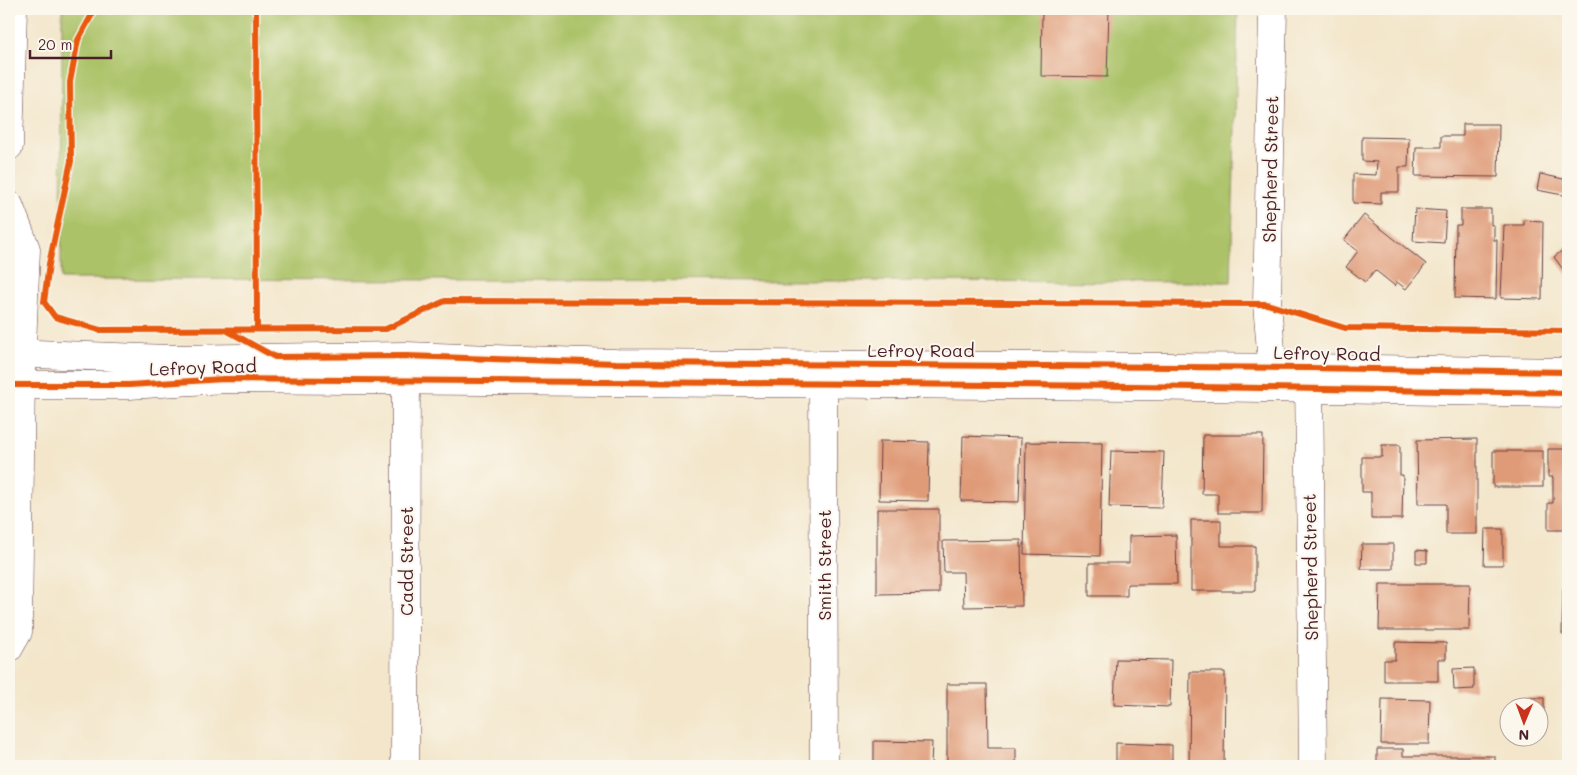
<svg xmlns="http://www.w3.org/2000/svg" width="1577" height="775" viewBox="0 0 1577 775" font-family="Mali,sans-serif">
	<rect width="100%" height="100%" fill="#fbf7ec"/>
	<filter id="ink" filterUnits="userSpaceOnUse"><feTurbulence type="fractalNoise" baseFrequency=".02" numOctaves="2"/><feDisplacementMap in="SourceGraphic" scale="10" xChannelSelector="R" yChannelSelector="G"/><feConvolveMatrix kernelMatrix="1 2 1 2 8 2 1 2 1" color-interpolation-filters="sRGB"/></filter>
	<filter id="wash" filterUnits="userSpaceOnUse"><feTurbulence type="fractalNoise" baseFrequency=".0096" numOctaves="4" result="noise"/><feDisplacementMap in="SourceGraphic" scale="20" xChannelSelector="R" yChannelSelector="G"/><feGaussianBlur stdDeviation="1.12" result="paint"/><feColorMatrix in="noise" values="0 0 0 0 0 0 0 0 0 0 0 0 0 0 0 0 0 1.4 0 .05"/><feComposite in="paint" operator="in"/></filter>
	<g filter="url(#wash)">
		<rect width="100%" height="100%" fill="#f3e6cb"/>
		<!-- green -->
		<polygon fill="#abc267" stroke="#7a7049" points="62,9 1238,9 1231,282 61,279"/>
		<g id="blocks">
			<!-- building -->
			<g fill="#df9a77">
				<polygon points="1042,9 1109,9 1107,77 1041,76"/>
				<polygon points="1463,124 1499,124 1498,177 1415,176 1416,147 1441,147 1441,136 1463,136"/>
				<polygon points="1362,137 1409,138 1408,167 1399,167 1399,192 1381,192 1381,204 1353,203 1353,174 1376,175 1377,162 1362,161"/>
				<polygon points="1540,174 1568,180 1568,196 1537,190"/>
				<polygon points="1415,209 1446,211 1444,243 1413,241"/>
				<polygon points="1461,209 1491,209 1491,225 1494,225 1494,240 1497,240 1496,299 1455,298 1456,225 1461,225"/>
				<polygon points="1364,215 1426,264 1406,289 1397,282 1395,286 1375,270 1365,282 1346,267 1358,251 1344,240"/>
				<polygon points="1524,220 1543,221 1542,299 1501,298 1504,225 1524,225"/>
				<polygon points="1568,246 1568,276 1554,257"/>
				<polygon points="1203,435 1263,435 1262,513 1218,513 1218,494 1202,494"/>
				<polygon points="963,436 1021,438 1019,502 961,501"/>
				<polygon points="1477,439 1477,534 1446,534 1446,504 1418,504 1417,440"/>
				<polygon points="880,441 929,442 928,501 879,500"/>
				<polygon points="1026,442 1102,443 1100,556 1024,554"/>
				<polygon points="1382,445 1400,445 1400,475 1403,475 1402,519 1371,519 1371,492 1362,492 1362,457 1382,457"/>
				<polygon points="1548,449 1568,449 1568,544 1565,544 1565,530 1548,530 1548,503 1553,503 1553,477 1548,477"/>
				<polygon points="1111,451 1164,452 1162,508 1109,507"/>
				<rect x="1493" y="451" width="50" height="36"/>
				<polygon points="877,509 939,509 939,593 877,594"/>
				<polygon points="1191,520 1221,520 1221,546 1255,546 1255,591 1191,591"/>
				<polygon points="1485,529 1503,529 1503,565 1484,565"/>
				<polygon points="1176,535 1177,584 1127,584 1127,596 1089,596 1089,563 1129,563 1129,536"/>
				<polygon points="1021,540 1022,606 964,607 963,572 944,572 943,541"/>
				<polygon points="1362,544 1393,544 1393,569 1361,569"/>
				<polygon points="1416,550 1427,551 1427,563 1416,563"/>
				<polygon points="1380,584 1470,584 1469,630 1379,630"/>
				<polygon points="1563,588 1568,588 1568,634 1562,634"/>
				<polygon points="1395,642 1446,643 1446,659 1438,659 1438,681 1384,681 1384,660 1395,660"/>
				<polygon points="1116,659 1171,660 1170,707 1114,705"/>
				<polygon points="1474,668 1474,689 1454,690 1453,669"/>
				<polygon points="1190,672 1225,672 1224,766 1189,766"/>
				<polygon points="947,684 987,684 988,748 1016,748 1016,766 947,766"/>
				<polygon points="1519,698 1544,698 1544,713 1540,713 1540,708 1519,708"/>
				<polygon points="1382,699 1430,700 1429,744 1381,744"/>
				<polygon points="874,741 932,742 931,766 874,766"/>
				<polygon points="1116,743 1172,745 1172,766 1116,766"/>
				<polygon points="1377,749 1403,749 1403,756 1495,756 1495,766 1377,766"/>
			</g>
		</g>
	</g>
	<g filter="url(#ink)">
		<use href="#blocks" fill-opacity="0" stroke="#633d43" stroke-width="1"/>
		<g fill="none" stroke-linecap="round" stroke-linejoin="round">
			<!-- minor casing -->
			<g stroke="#633d43" stroke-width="29">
				<g id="minor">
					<polyline points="1273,9 1267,304 1274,384"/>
					<polyline points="9,353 168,359 406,356 616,363 1309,368 1568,372"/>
					<polyline points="823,366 824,766"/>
					<polyline points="1309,372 1313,766"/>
					<polyline points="9,385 129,385 224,379 1133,386 1568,393"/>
					<polyline points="405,766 406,363"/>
				</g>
			</g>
			<!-- major casing -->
			<g stroke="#633d43" stroke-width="29">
				<g id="major">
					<polyline points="9,146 13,9"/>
					<polyline points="9,205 26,249 21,371 18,632 9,648"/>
				</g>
			</g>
			<!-- minor -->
			<use href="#minor" stroke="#fff" stroke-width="28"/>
			<!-- major -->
			<use href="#major" stroke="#fff" stroke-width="28"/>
			<!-- cycleway casing -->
			<g stroke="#fbf7ec" stroke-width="9">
				<g id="cycleway">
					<polyline points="95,9 78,40 70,82 71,161 49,264 44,302 55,317 100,330 386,329 445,301 1267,304 1345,328 1568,331"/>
					<polyline points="256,9 257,329"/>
					<polyline points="228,331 275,357 406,356 616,363 1309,368 1568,372"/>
					<polyline points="9,385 129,385 224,379 1133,386 1568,393"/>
				</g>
			</g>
			<!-- cycleway -->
			<use href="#cycleway" stroke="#e8590c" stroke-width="6"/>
		</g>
	</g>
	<g text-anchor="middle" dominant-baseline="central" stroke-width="4" stroke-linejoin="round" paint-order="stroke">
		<!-- street labels -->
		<g font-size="18" fill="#4a1f2b" stroke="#fbf7ec">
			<text transform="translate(1270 169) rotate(-89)">Shepherd Street</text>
			<text x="921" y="350">Lefroy Road</text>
			<text transform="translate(1327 353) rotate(1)">Lefroy Road</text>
			<text transform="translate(203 367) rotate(-2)">Lefroy Road</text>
			<text transform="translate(406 561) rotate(-90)">Cadd Street</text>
			<text transform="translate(824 565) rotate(-90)">Smith Street</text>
			<text transform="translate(1310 567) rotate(-91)">Shepherd Street</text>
		</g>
	</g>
	<!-- margin -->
	<rect width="1577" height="775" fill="none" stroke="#fbf7ec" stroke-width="30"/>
	<!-- north arrow -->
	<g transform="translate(1524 722) rotate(181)"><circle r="24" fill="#fbf7ec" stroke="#b4a19f"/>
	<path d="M0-4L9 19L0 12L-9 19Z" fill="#c8321e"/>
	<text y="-8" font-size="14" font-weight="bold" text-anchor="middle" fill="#4a1f2b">N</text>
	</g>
	<!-- scale -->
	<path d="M30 50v8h81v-8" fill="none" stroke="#4a1f2b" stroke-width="2.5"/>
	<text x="38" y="50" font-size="15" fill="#4a1f2b" stroke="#fbf7ec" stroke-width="4" paint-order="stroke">20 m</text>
</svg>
